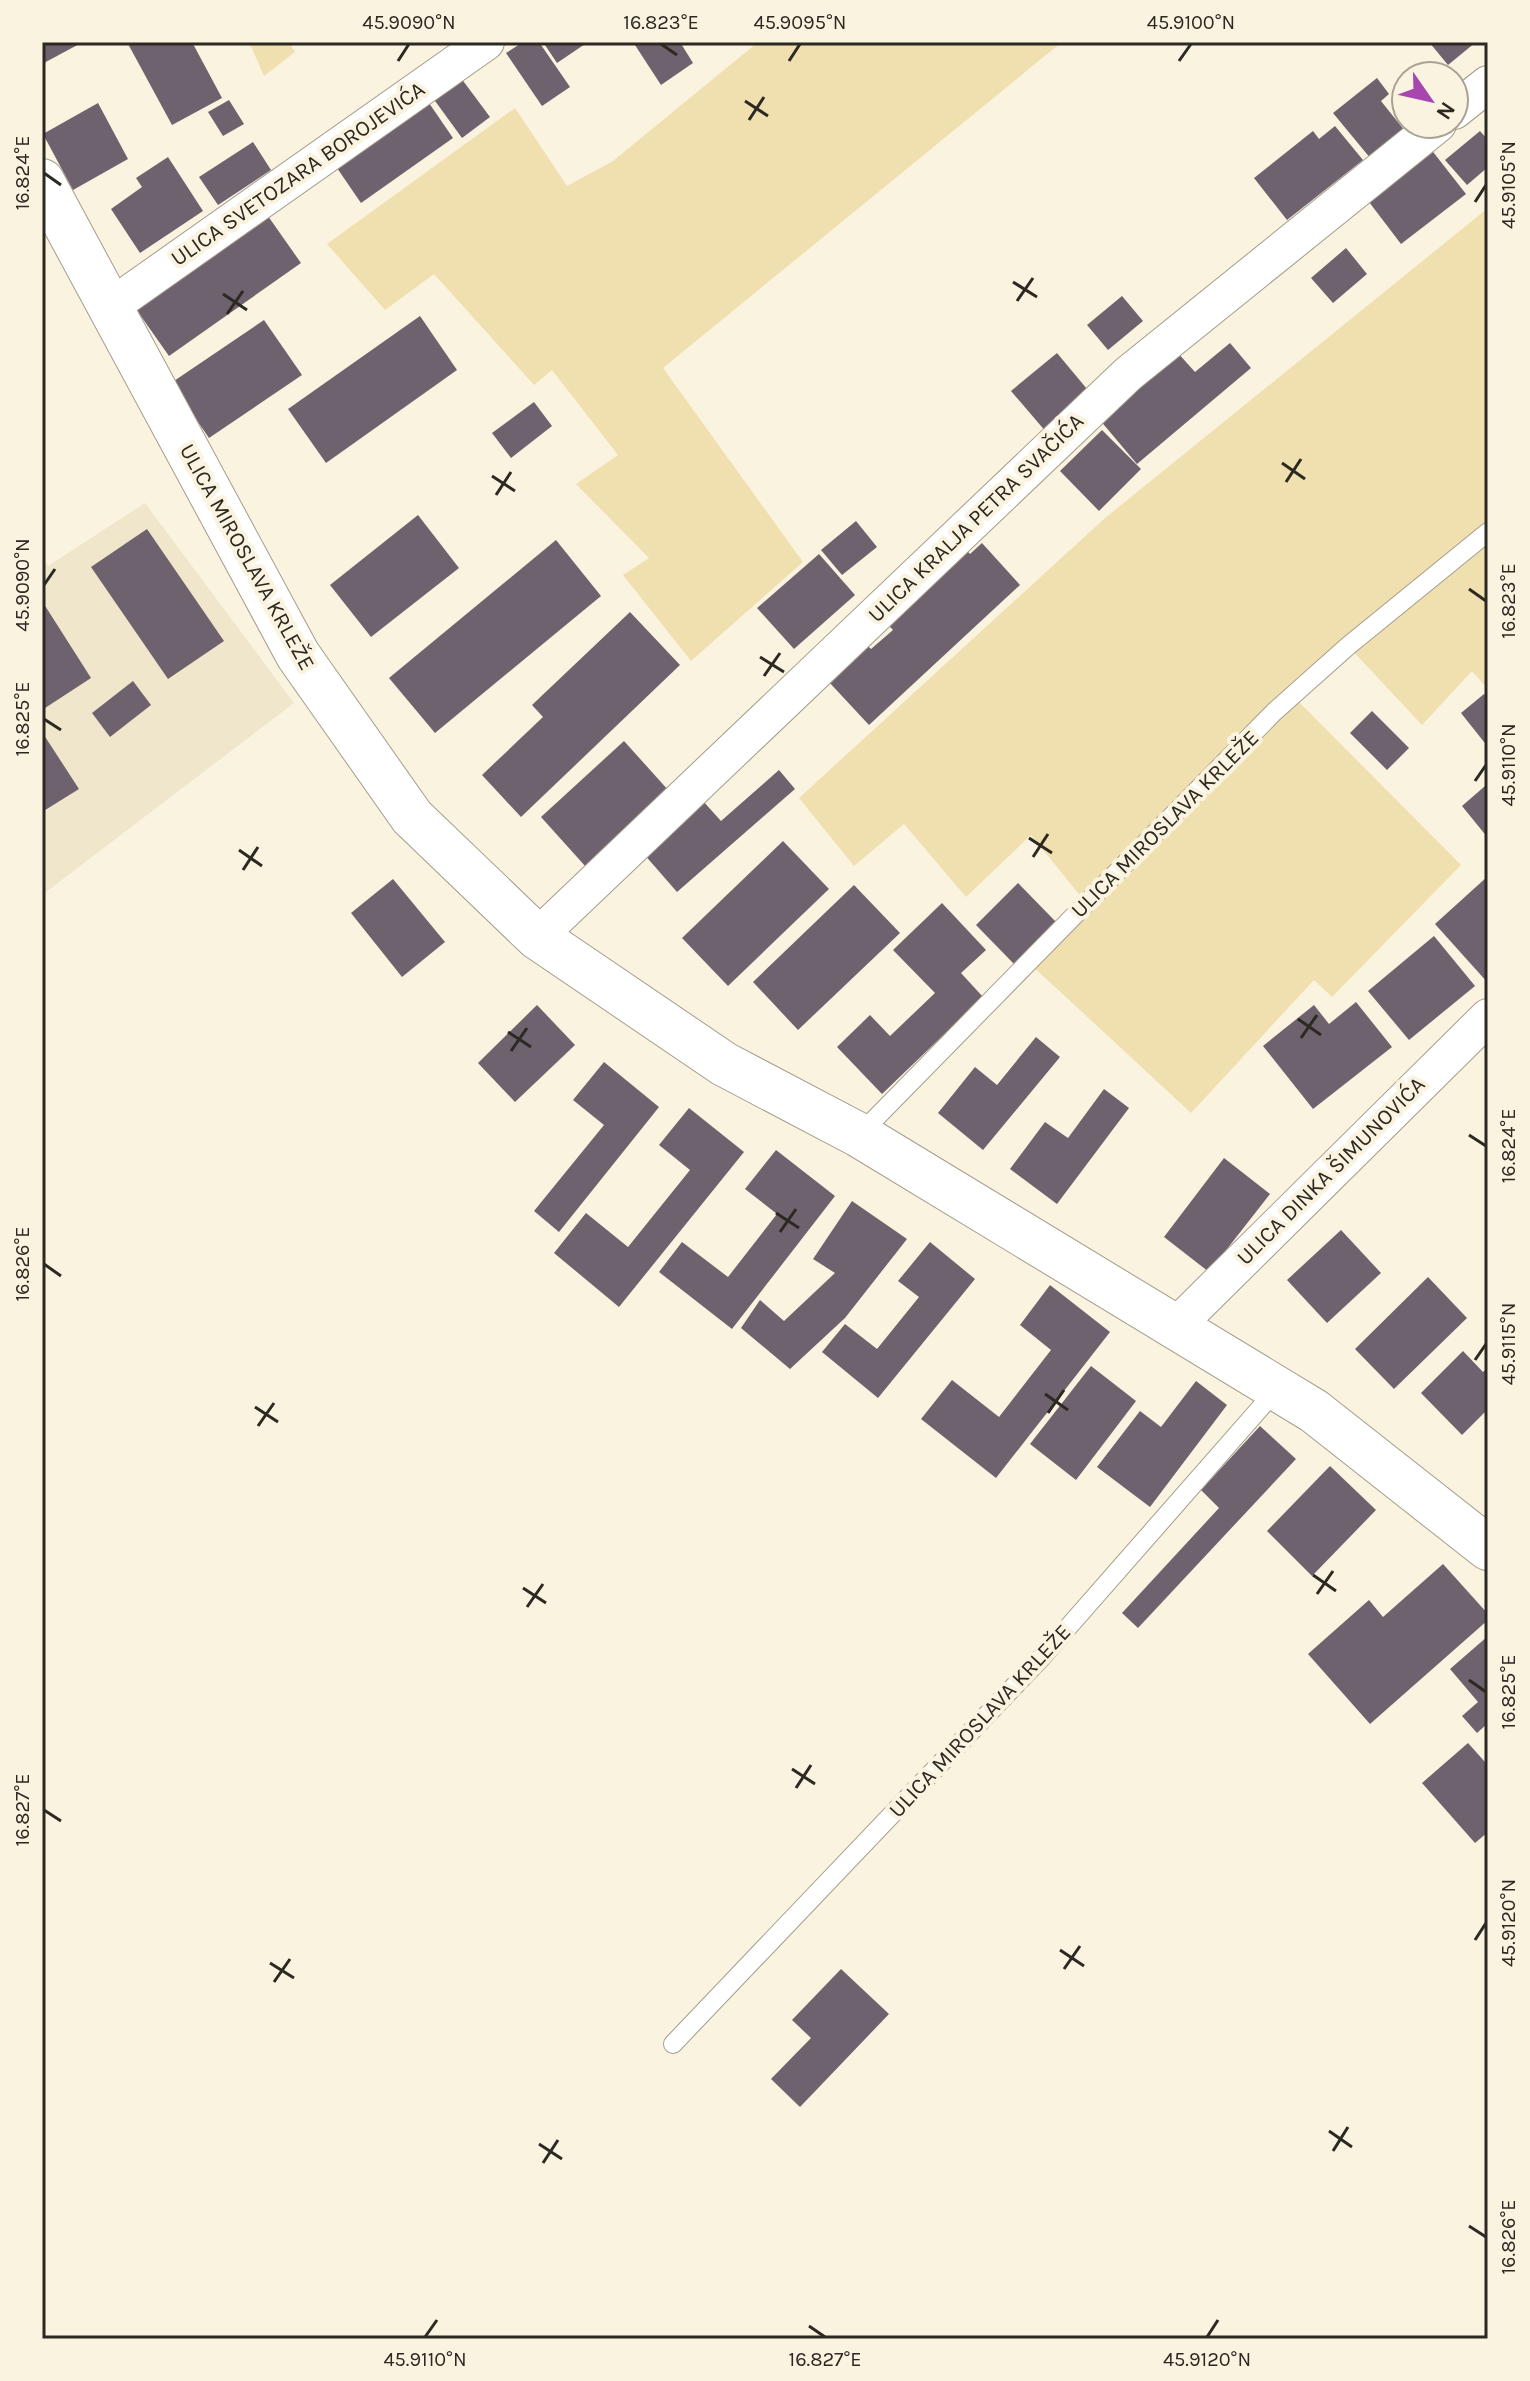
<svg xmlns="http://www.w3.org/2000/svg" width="1530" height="2381" viewBox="0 0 1530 2381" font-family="Karla,sans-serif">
	<rect width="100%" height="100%" fill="#faf3e0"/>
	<!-- built -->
	<polygon fill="#efe6cb" points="145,503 294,703 42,895 42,558 48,566"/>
	<!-- green -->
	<g fill="#f1e0af">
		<polygon points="249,42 289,42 295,52 264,76"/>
		<polygon points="758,42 1062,42 663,368 803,562 691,661 623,575 649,558 576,484 618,455 552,370 534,385 434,274 385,310 327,244 515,108 567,186 613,161"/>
		<polygon points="1488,208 1488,689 1472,671 1422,725 1348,646 1292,695 1461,865 1332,997 1314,980 1191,1113 1028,962 1086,903 1031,835 966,897 904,824 854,866 799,798 1105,518"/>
	</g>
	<!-- building -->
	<g fill="#6f626f">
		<polygon points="42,42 83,42 42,64"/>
		<polygon points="127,42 192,42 222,98 172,125"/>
		<polygon points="523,42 539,42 570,87 542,106 506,53"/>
		<polygon points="543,42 588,42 557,63"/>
		<polygon points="633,42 680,42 693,63 661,85"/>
		<polygon points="1429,42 1476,42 1448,65"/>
		<polygon points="458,74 490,117 462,138 430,94"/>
		<polygon points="1377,78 1389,94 1381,101 1405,131 1371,159 1333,113"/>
		<polygon points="229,100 244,124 223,136 208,112"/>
		<polygon points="98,103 128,159 73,190 43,134"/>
		<polygon points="429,103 453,138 361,203 337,168"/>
		<polygon points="1335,126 1363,160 1287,220 1254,178 1313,131 1319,139"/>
		<polygon points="1480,131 1488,140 1488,167 1467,185 1445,160"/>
		<polygon points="253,142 271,170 218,205 199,177"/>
		<polygon points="1430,148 1466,194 1401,244 1366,198"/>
		<polygon points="168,157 203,211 140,253 111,209 142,187 136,178"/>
		<polygon points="263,209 301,263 169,356 131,302"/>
		<polygon points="1346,248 1367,274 1333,303 1311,278"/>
		<polygon points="1122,296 1143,321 1108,350 1087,325"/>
		<polygon points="420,316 457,370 326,463 288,409"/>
		<polygon points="264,320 302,375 209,438 171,383"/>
		<polygon points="1230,343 1251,368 1137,464 1099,419 1177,352 1195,372"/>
		<polygon points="1057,353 1092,395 1047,433 1011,391"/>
		<polygon points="534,402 552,426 511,458 492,433"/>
		<polygon points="1102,430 1141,469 1099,511 1060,471"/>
		<polygon points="418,515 459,568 371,637 330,585"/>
		<polygon points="856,521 877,547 842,575 821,550"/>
		<polygon points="147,529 224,641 168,679 91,567"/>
		<polygon points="556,540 601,596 435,733 389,678"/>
		<polygon points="957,540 970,554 982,543 1020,585 869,725 828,681 866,644 871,649 893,630 878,614"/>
		<polygon points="819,554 855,595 794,649 757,608"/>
		<polygon points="42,601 91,678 42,710"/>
		<polygon points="630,612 680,665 521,817 482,775 543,717 532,705"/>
		<polygon points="133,681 151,705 110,737 92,713"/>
		<polygon points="1484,694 1488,698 1488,747 1461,713"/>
		<polygon points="1372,711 1409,748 1387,770 1350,733"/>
		<polygon points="42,732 79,789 42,812"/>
		<polygon points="624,741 669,791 586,867 541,817"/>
		<polygon points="779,770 795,789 677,892 643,853 703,801 721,821"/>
		<polygon points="1485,786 1488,789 1488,838 1462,806"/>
		<polygon points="783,841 829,889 728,986 682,938"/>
		<polygon points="1488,876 1488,983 1435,924"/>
		<polygon points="393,879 445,942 402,977 351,913"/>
		<polygon points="1018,883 1057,923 1014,964 976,925"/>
		<polygon points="854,885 900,933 798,1030 753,982"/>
		<polygon points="942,903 986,950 961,973 983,997 882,1094 837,1047 870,1015 890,1036 935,993 893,950"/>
		<polygon points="1434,936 1475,986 1409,1040 1368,991"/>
		<polygon points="1356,1002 1392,1047 1313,1109 1263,1046 1314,1005 1329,1024"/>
		<polygon points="537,1005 575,1045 515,1102 478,1063"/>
		<polygon points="1036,1037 1060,1057 983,1150 938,1113 975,1067 997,1085"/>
		<polygon points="604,1062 659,1107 559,1232 534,1211 604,1125 573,1100"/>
		<polygon points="1104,1089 1129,1108 1057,1204 1010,1169 1045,1122 1068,1138"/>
		<polygon points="689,1108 744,1152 619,1307 554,1253 586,1213 628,1247 690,1170 659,1145"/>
		<polygon points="776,1150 835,1196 732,1329 659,1272 682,1242 728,1277 777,1214 745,1189"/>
		<polygon points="1224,1158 1270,1194 1209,1272 1164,1237"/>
		<polygon points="852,1201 907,1239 845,1318 790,1369 741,1328 760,1300 784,1321 835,1273 813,1259"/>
		<polygon points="1341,1230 1381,1273 1327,1323 1287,1280"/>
		<polygon points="930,1242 975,1279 878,1398 822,1352 845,1324 877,1349 919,1297 898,1281"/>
		<polygon points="1428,1277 1467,1318 1394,1389 1355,1349"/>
		<polygon points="1050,1285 1110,1332 996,1478 921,1419 952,1380 999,1417 1051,1350 1020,1325"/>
		<polygon points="1463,1351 1483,1372 1488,1367 1488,1409 1462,1435 1421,1393"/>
		<polygon points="1091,1366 1136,1401 1076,1480 1030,1444"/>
		<polygon points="1196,1381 1227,1405 1150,1507 1097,1467 1140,1411 1161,1427"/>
		<polygon points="1260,1426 1296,1459 1138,1628 1122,1613 1219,1508 1201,1490"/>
		<polygon points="1330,1466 1376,1510 1312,1576 1267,1531"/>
		<polygon points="1443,1564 1488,1614 1488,1620 1370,1724 1308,1654 1369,1600 1383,1617"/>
		<polygon points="1488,1636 1488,1723 1477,1733 1462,1716 1478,1702 1450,1669"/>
		<polygon points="1468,1743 1485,1762 1488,1760 1488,1832 1475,1843 1422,1783"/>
		<polygon points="841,1969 889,2014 800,2107 771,2079 811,2038 792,2020"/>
	</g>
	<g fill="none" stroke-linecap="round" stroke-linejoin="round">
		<!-- lane casing -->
		<g stroke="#a49d8b" stroke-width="20">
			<g id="lane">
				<polyline points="859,1135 1274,712 1348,646 1488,532"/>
				<polyline points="673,2044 1042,1657 1277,1389"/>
			</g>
		</g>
		<!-- street casing -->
		<g stroke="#a49d8b" stroke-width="38">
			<g id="street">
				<polyline points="1454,111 1488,84"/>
				<polyline points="110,307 486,42"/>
				<polyline points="537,937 1128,374 1438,124"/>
				<polyline points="1175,1327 1488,1017"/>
			</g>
		</g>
		<!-- secondary casing -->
		<g stroke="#a49d8b" stroke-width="46">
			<polyline id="secondary" points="42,181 298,655 412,817 537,937 724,1064 859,1135 1314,1411 1488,1548"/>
		</g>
		<!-- lane -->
		<use href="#lane" stroke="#fff" stroke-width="18"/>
		<!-- street -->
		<use href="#street" stroke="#fff" stroke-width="36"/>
		<!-- secondary -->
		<use href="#secondary" stroke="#fff" stroke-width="44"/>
	</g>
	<!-- ticks -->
	<path fill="none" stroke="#2c2922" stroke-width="3" d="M661,44L677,55M398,61L409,44M789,61L800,44M1179,61L1191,44M745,101L768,116M749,120L764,97M44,173L61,185M1475,202L1486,185M1013,282L1037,297M223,294L247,310M1017,301L1033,278M227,314L243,291M1282,463L1305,479M492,476L515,491M1286,482L1301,459M496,495L511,472M44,585L55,569M1469,589L1486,601M760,657L784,672M764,676L780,653M44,719L61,730M1475,781L1486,765M1029,838L1052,853M239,850L262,866M1033,857L1048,834M243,870L258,847M1298,1019L1321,1035M508,1032L531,1047M1301,1038L1317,1015M511,1051L527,1028M1469,1135L1486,1146M776,1213L799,1228M780,1232L796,1209M44,1264L61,1276M1475,1360L1486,1344M1045,1394L1068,1410M255,1407L278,1422M1048,1413L1064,1390M258,1426L274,1403M1313,1575L1336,1591M523,1588L546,1603M1317,1594L1333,1571M527,1607L543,1584M1469,1680L1486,1692M792,1769L815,1784M796,1788L811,1765M44,1810L61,1821M1475,1940L1486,1923M1060,1950L1084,1966M270,1963L294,1978M1064,1969L1080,1946M274,1982L290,1959M1329,2131L1352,2147M539,2144L562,2159M1333,2151L1348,2127M543,2163L558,2140M1469,2226L1486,2237M809,2326L825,2337M425,2337L437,2320M1207,2337L1218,2320"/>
	<g text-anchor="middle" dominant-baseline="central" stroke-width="8" stroke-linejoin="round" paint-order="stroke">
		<!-- street labels -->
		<g font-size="22" fill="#2c2922" stroke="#faf3e0">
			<text transform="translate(298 174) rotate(-35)">ULICA SVETOZARA BOROJEVIĆA</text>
			<text transform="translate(976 518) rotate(-44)">ULICA KRALJA PETRA SVAČIĆA</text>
			<text transform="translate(247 557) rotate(61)">ULICA MIROSLAVA KRLEŽE</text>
			<text transform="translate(1165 824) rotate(-45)">ULICA MIROSLAVA KRLEŽE</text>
			<text transform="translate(1331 1171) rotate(-45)">ULICA DINKA ŠIMUNOVIĆA</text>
			<text transform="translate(980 1721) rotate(-47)">ULICA MIROSLAVA KRLEŽE</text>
		</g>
	</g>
	<!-- border -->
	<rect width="1530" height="2381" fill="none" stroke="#faf3e0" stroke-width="88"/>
	<!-- north arrow -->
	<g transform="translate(1430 100) rotate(124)"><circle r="38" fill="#faf3e0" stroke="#a8a294" stroke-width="2"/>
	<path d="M0-6L14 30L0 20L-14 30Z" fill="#a646ae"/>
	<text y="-12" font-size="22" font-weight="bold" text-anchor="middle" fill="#2c2922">N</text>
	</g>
	<rect x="44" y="44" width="1442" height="2293" fill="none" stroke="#2c2922" stroke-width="3"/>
	<g font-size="20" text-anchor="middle" fill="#2c2922">
		<text x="409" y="29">45.9090°N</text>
		<text x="661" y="29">16.823°E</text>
		<text x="800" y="29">45.9095°N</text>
		<text x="1191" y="29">45.9100°N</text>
		<text transform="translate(22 173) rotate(-90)" y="7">16.824°E</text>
		<text transform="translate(1508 185) rotate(-90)" y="7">45.9105°N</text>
		<text transform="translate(22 585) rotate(-90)" y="7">45.9090°N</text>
		<text transform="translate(1508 601) rotate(-90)" y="7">16.823°E</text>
		<text transform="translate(22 719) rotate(-90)" y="7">16.825°E</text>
		<text transform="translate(1508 765) rotate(-90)" y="7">45.9110°N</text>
		<text transform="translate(1508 1146) rotate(-90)" y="7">16.824°E</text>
		<text transform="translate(22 1264) rotate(-90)" y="7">16.826°E</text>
		<text transform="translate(1508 1344) rotate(-90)" y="7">45.9115°N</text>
		<text transform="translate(1508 1692) rotate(-90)" y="7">16.825°E</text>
		<text transform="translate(22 1810) rotate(-90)" y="7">16.827°E</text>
		<text transform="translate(1508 1923) rotate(-90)" y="7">45.9120°N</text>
		<text transform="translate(1508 2237) rotate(-90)" y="7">16.826°E</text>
		<text x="425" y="2366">45.9110°N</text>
		<text x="825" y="2366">16.827°E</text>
		<text x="1207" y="2366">45.9120°N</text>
	</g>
</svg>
